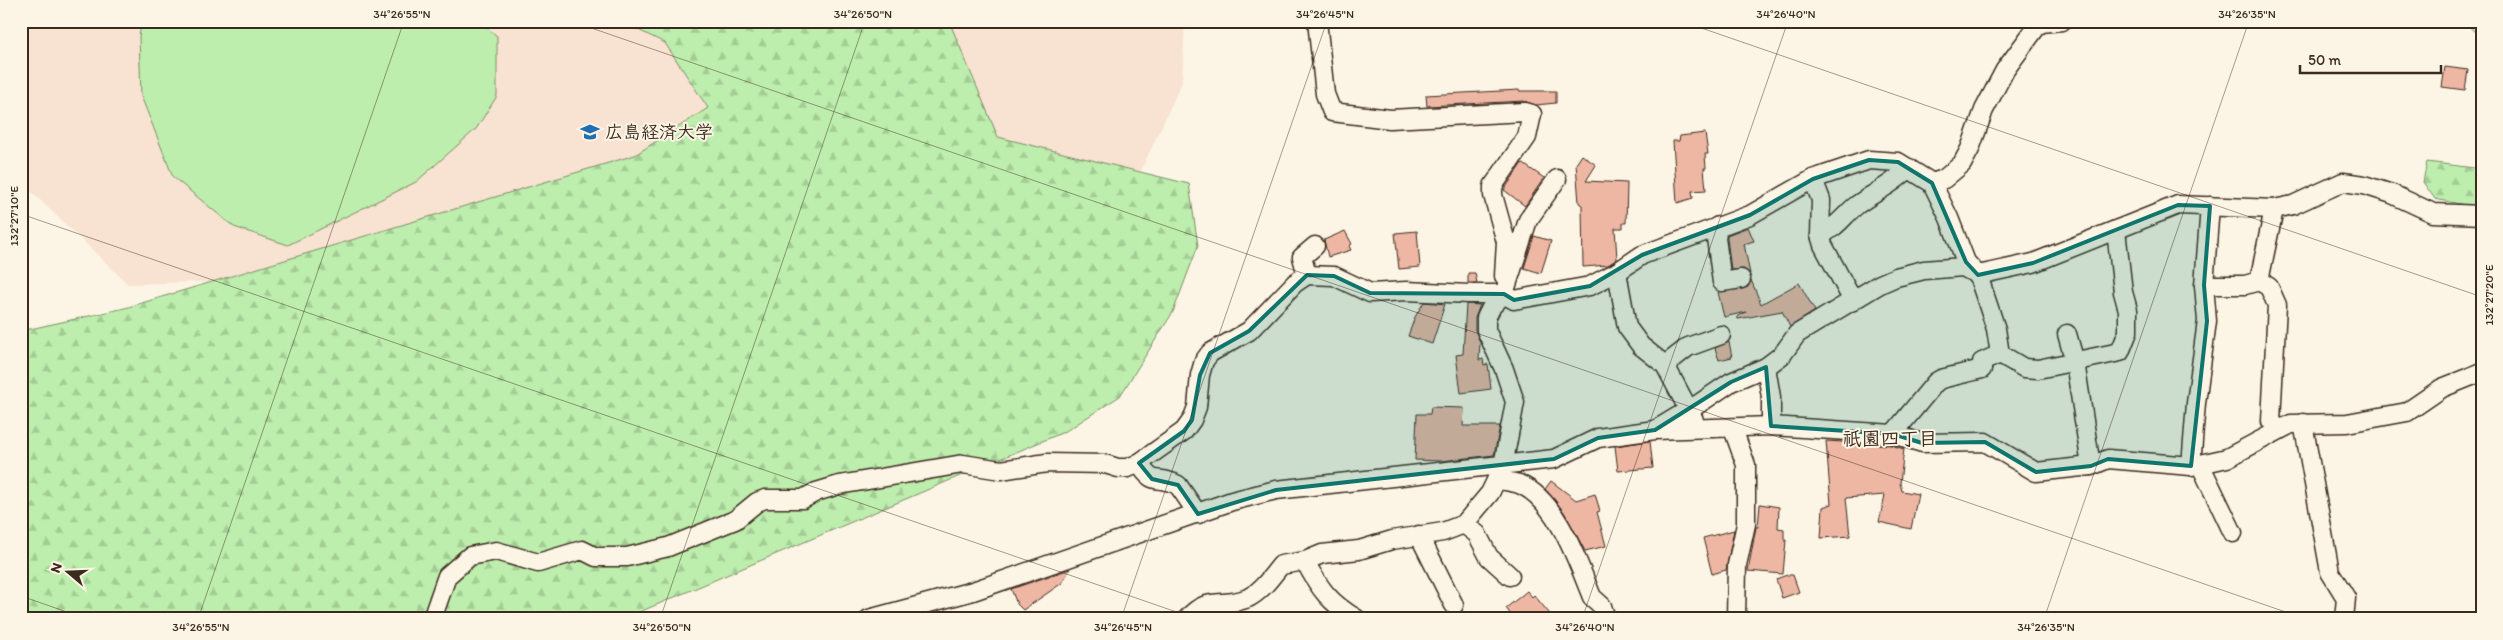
<svg xmlns="http://www.w3.org/2000/svg" width="2503" height="640" viewBox="0 0 2503 640" font-family="Itim,'Klee One',sans-serif">
	<defs>
		<pattern id="forest-firs" width="22" height="20" patternUnits="userSpaceOnUse" patternTransform="scale(1.25)"><rect width="22" height="20" fill="#bdeead"/><path d="M5 1l3.5 6h-7zM16 11l3.5 6h-7z" fill="#a3cc94"/></pattern>
	</defs>
	<rect width="100%" height="100%" fill="#fcf5e5"/>
	<filter id="ink" filterUnits="userSpaceOnUse"><feTurbulence type="fractalNoise" baseFrequency=".02" numOctaves="2"/><feDisplacementMap in="SourceGraphic" scale="10" xChannelSelector="R" yChannelSelector="G"/><feConvolveMatrix kernelMatrix="1 2 1 2 8 2 1 2 1" color-interpolation-filters="sRGB"/></filter>
	<g filter="url(#ink)">
		<!-- built -->
		<polygon fill="#f8e2d1" points="21,21 1185,21 1182,82 1113,231 626,269 128,284 21,182"/>
		<!-- forest -->
		<g fill="url(#forest-firs)" stroke="#7c8c66">
			<polygon points="620,21 949,21 998,137 1189,184 1198,246 1173,312 1120,396 1066,431 623,619 21,619 21,331 125,308 635,155 708,108 665,43"/>
			<polygon points="2463,21 2482,21 2482,55 2476,33"/>
			<polygon points="2427,162 2482,169 2482,206 2470,206 2435,199 2423,182"/>
		</g>
		<!-- green -->
		<polygon fill="#bdeead" stroke="#7c8c66" points="142,21 479,21 497,36 497,96 476,129 416,182 288,245 234,227 173,177 141,96 139,36"/>
		<!-- building -->
		<g fill="#eeb7a3" stroke="#3b2a1e">
			<polygon points="2445,67 2468,70 2465,90 2442,87"/>
			<polygon points="1519,90 1519,91 1556,91 1556,103 1536,105 1524,101 1427,106 1426,95"/>
			<polygon points="1705,133 1708,154 1705,154 1706,168 1704,168 1706,190 1692,191 1693,198 1677,203 1673,141 1679,141 1680,136"/>
			<polygon points="1582,155 1596,165 1586,181 1627,183 1626,223 1623,223 1623,228 1615,228 1617,259 1608,265 1583,267 1582,205 1579,203 1576,164"/>
			<polygon points="1522,163 1544,178 1525,206 1504,190"/>
			<polygon points="1748,227 1754,241 1744,244 1750,274 1744,269 1731,270 1727,238 1727,235"/>
			<polygon points="1345,231 1352,244 1349,246 1351,250 1328,257 1324,240"/>
			<polygon points="1417,231 1420,267 1399,269 1395,233"/>
			<polygon points="1534,236 1551,241 1541,273 1524,268"/>
			<polygon points="1468,273 1475,273 1477,283 1468,283"/>
			<polygon points="1751,280 1761,304 1799,283 1815,311 1790,327 1782,311 1738,319 1737,317 1746,312 1724,317 1718,292 1743,289 1748,287"/>
			<polygon points="1424,302 1445,304 1432,344 1408,336 1415,317"/>
			<polygon points="1466,304 1480,305 1475,318 1475,330 1480,342 1479,360 1483,359 1484,365 1488,364 1491,389 1461,393 1456,355 1463,354"/>
			<polygon points="1729,342 1732,357 1719,360 1715,348"/>
			<polygon points="1431,407 1464,408 1463,426 1500,426 1494,455 1441,461 1415,460 1417,414 1430,414"/>
			<polygon points="1650,441 1653,468 1618,471 1615,446"/>
			<polygon points="1826,441 1891,445 1904,449 1900,483 1902,491 1918,494 1911,529 1879,522 1885,495 1846,498 1850,536 1821,538 1823,507 1831,504"/>
			<polygon points="1551,481 1576,500 1595,494 1600,511 1597,512 1606,546 1585,551 1564,512 1545,489"/>
			<polygon points="1760,504 1779,507 1778,528 1784,529 1784,540 1786,540 1783,574 1748,571 1756,527 1758,527"/>
			<polygon points="1734,530 1726,570 1712,574 1703,538"/>
			<polygon points="1070,569 1062,583 1023,610 1017,604 1011,589"/>
			<polygon points="1787,575 1793,575 1799,592 1782,598 1776,579"/>
			<polygon points="1527,591 1532,597 1534,595 1554,619 1514,619 1506,608"/>
		</g>
		<g fill="none" stroke-linecap="round" stroke-linejoin="round">
			<!-- street casing -->
			<g stroke="#3b2a1e" stroke-width="21">
				<g id="street">
					<polyline points="1317,21 1325,94 1332,112 1390,119 1525,112 1532,114 1527,137 1493,186 1493,195 1506,242 1504,276"/>
					<polyline points="2041,23 2062,21"/>
					<polyline points="1813,179 1821,200 1820,235 1823,245 1853,301"/>
					<polyline points="1932,183 1944,179 1962,164 1970,149 1984,110 2005,70 2041,21"/>
					<polyline points="1718,226 1716,238 1722,282 1741,279"/>
					<path d="M1820,235C1836,229 1844,215 1857,205C1875,192 1894,184 1909,168"/>
					<polyline points="1617,272 1627,327 1641,346 1665,365 1694,420"/>
					<polyline points="1307,275 1302,257 1315,246"/>
					<polyline points="2259,281 2269,287 2277,305 2271,421 2279,429"/>
					<polyline points="2204,285 2245,285 2259,281 2274,209"/>
					<polyline points="2067,334 2075,362 2091,466"/>
					<polyline points="1665,365 1688,347 1721,335"/>
					<polyline points="1766,367 1771,397 1771,426"/>
					<polyline points="2303,423 2330,572 2346,598 2344,619"/>
					<polyline points="1657,429 1700,403 1731,382 1766,367 1782,355 1797,334 1880,284 1896,277 1924,270 1963,267 1978,275 1996,329 2000,354 2024,368 2038,369 2120,352 2128,332 2128,310 2123,292 2116,230"/>
					<polyline points="1733,429 1746,465 1746,524 1737,565 1736,619"/>
					<polyline points="1893,434 1936,382 1941,379 1982,369 1982,362 2000,354"/>
					<path d="M1139,463C1154,488 1157,474 1178,485L1198,514"/>
					<polyline points="2200,464 2233,533"/>
					<polyline points="2191,466 2196,403 2207,321 2204,285 2210,206"/>
					<path d="M1497,479C1504,481 1512,482 1519,484C1557,499 1578,563 1592,597L1602,606L1606,619"/>
					<polyline points="1464,524 1477,534 1489,557 1510,576"/>
					<polyline points="1419,535 1454,605"/>
					<path d="M1305,561C1320,590 1330,603 1357,619"/>
					<polyline points="432,619 447,576 470,556 496,551 538,563 582,550 596,557 627,557 668,547 735,520 757,502 765,499 803,499 816,492 839,485 963,464 1001,470 1047,463 1105,464 1118,468 1128,468 1139,463 1184,431 1192,420 1197,407 1200,375 1204,361 1210,353 1249,331 1295,283 1307,275 1334,276 1370,293 1406,291 1469,294 1504,294 1514,300 1590,286 1617,272 1642,255 1750,215 1813,179 1869,160 1898,162 1932,183 1949,218 1966,262 1978,275 2033,263 2178,205 2274,209 2293,205 2343,182 2364,185 2392,194 2433,213 2482,215"/>
					<polyline points="869,619 973,591 1232,501 1276,490 1554,459 1598,438 1655,430 1771,426 1893,434 1922,443 1985,442 2036,472 2091,466 2108,459 2191,466 2227,458 2291,424 2347,423 2407,412 2442,388 2482,372"/>
					<path d="M1187,619C1208,594 1223,609 1248,598C1262,591 1271,577 1281,565L1305,561L1322,554L1359,550L1392,540L1443,532L1464,524L1490,493L1503,466L1515,402L1504,369L1486,330V318L1492,306L1504,294L1528,220L1557,179"/>
				</g>
			</g>
			<!-- street -->
			<use href="#street" stroke="#fcf5e5" stroke-width="18"/>
		</g>
	</g>
	<!-- marked area -->
	<path fill="#0f766e" fill-opacity="0.2" stroke="#0f766e" stroke-width="4" stroke-linejoin="round" d="M1869,160L1898,162L1932,183L1966,262L1978,275L2033,263L2178,205L2210,206L2204,285L2207,321L2191,466L2108,459L2091,466L2036,472L1985,442L1922,443L1893,434L1771,426L1766,367L1731,382L1655,430L1598,438L1554,459L1276,490L1198,514L1178,485L1152,479L1139,463L1184,431L1192,420L1200,375L1210,353L1249,331L1307,275L1334,276L1370,293L1504,294L1514,300L1590,286L1642,255L1750,215L1813,179Z"/>
	<!-- ticks -->
	<path fill="none" stroke="#3b2a1e" stroke-width="1" stroke-opacity="0.45" d="M571,21L2306,619M1681,21L2482,297M21,214L1197,619M21,596L87,619M198,619L404,21M660,619L865,21M1121,619L1327,21M1582,619L1788,21M2044,619L2249,21"/>
	<!-- icons -->
	<defs>
		<g id="university-bare" transform="scale(1.5)"><path d="M0-5L7-2L0 1L-7-2ZM-4 1L0 2.5L4 1V4Q0 6-4 4Z" fill="#1f6fb2" stroke="#fcf5e5" stroke-width="2.5" paint-order="stroke"/></g>
	</defs>
	<g fill-rule="evenodd">
		<use href="#university-bare" x="590" y="132"/>
	</g>
	<g text-anchor="middle" dominant-baseline="central" stroke-width="4" stroke-linejoin="round" paint-order="stroke">
		<!-- poi labels -->
		<g font-size="18" font-weight="bold" fill="#3b2a1e" stroke="#fcf5e5" text-anchor="start">
			<text x="605" y="132">広島経済大学</text>
		</g>
		<!-- neighbourhood labels -->
		<g font-size="19" font-weight="bold" fill="#3b2a1e" stroke="#fcf5e5">
			<text x="1890" y="438">祇園四丁目</text>
		</g>
	</g>
	<!-- margin -->
	<rect width="2503" height="640" fill="none" stroke="#fcf5e5" stroke-width="55"/>
	<!-- north arrow -->
	<g transform="translate(68 572) rotate(289)" stroke="#fcf5e5" stroke-width="4" paint-order="stroke">
	<path d="M0-4L9 19L0 12L-9 19Z" fill="#3b2a1e"/>
	<text y="-8" font-size="14" font-weight="bold" text-anchor="middle" fill="#3b2a1e">N</text>
	</g>
	<!-- scale -->
	<path d="M2300 65v8h141v-8" fill="none" stroke="#3b2a1e" stroke-width="2.5"/>
	<text x="2308" y="65" font-size="15" fill="#3b2a1e" stroke="#fcf5e5" stroke-width="4" paint-order="stroke">50 m</text>
	<rect x="28" y="28" width="2448" height="584" fill="none" stroke="#3b2a1e" stroke-width="2"/>
	<g font-size="12" text-anchor="middle" fill="#3b2a1e">
		<text x="402" y="18">34°26'55"N</text>
		<text x="863" y="18">34°26'50"N</text>
		<text x="1325" y="18">34°26'45"N</text>
		<text x="1786" y="18">34°26'40"N</text>
		<text x="2247" y="18">34°26'35"N</text>
		<text transform="translate(14 216) rotate(-90)" y="4">132°27'10"E</text>
		<text transform="translate(2489 295) rotate(-90)" y="4">132°27'20"E</text>
		<text x="201" y="631">34°26'55"N</text>
		<text x="662" y="631">34°26'50"N</text>
		<text x="1123" y="631">34°26'45"N</text>
		<text x="1585" y="631">34°26'40"N</text>
		<text x="2046" y="631">34°26'35"N</text>
	</g>
</svg>
